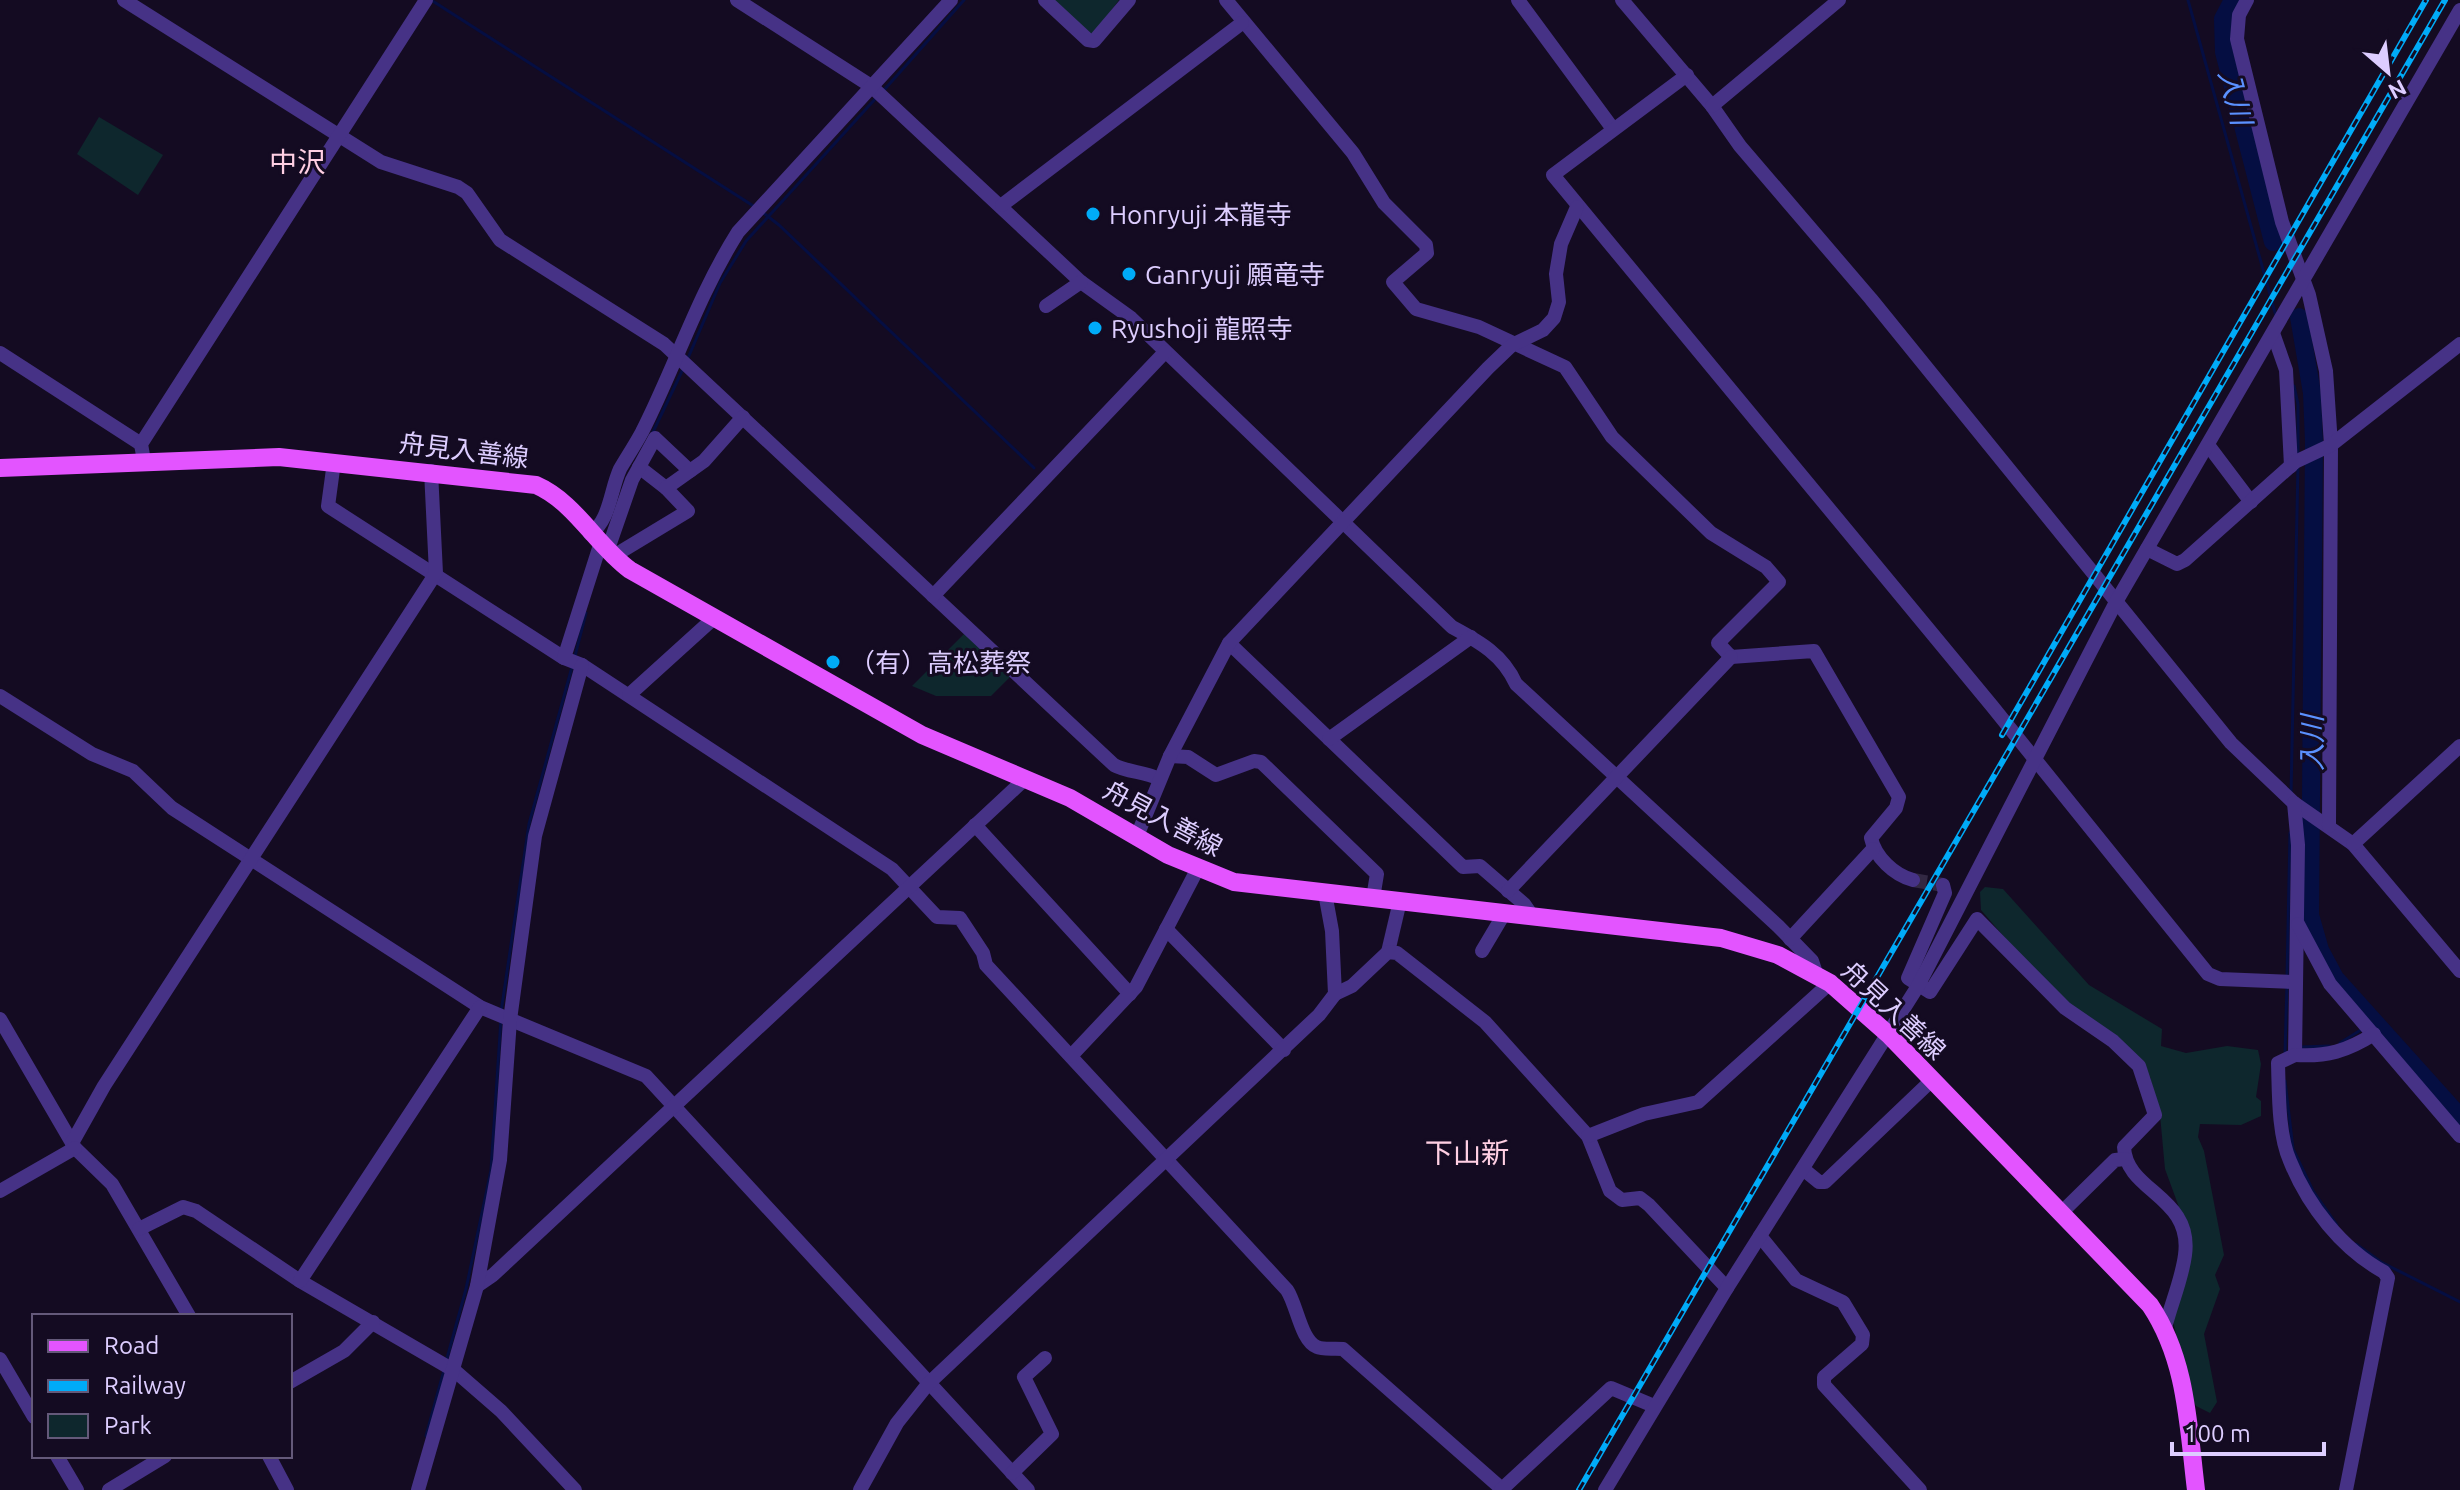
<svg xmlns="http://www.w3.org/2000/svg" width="2460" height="1490" viewBox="0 0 2460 1490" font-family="Ubuntu,'Noto Sans JP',sans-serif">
	<rect width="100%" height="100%" fill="#140b22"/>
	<!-- green -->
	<g fill="#0e272d">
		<polygon points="1050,0 1119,0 1093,35"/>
		<polygon points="99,117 163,155 138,195 77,154"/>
		<polygon points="965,633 1011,676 991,696 936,696 912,686"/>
		<polygon points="1985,887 2003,889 2089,985 2162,1029 2161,1046 2186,1053 2227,1046 2258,1050 2261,1064 2256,1097 2261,1101 2261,1116 2241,1125 2200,1124 2198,1137 2204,1151 2224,1255 2215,1275 2220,1289 2204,1334 2217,1402 2210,1413 2196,1406 2191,1397 2172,1317 2187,1229 2165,1169 2160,1115 2150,1077 2037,975 1981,910 1980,892"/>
	</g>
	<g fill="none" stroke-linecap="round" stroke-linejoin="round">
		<!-- stream -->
		<g stroke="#050e42" stroke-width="3">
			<polyline points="431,0 755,207"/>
			<polyline points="2188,0 2276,316"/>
			<polyline points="884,90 964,0"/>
			<polyline points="761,211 779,225 1034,468"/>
			<polyline points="688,358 720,283 746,241 876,98"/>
			<polyline points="2294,386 2298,404 2298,454"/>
			<polyline points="652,434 683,369"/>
			<polyline points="575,656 586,613"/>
			<polyline points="2291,794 2298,465"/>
			<polyline points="2287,977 2290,833"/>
			<polyline points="501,1012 529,824 572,667"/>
			<polyline points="2340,1043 2364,1028"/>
			<polyline points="2301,1047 2329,1046"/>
			<polyline points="2285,1053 2287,985"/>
			<polyline points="2285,1081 2293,1149 2313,1191 2337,1225"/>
			<polyline points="2356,1244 2381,1262 2460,1302"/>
			<polyline points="446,1362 466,1289 491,1170 501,1019"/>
			<polyline points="426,1436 444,1370"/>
		</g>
		<!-- river -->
		<g stroke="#050e42" stroke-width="18">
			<polyline points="2233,0 2223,19 2224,52 2273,242"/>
			<polyline points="2299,317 2312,393 2314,442 2310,915 2320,950 2335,978 2460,1117"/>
		</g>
		<!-- minor-tunnel -->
		<polyline stroke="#322843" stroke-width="14" stroke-dasharray="14 7" stroke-linecap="butt" points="1913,880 1943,885"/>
		<!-- minor -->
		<g stroke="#463286" stroke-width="14">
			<path d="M124,0L381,162L458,187L467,193L500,240L664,344L1114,765C1129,773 1144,771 1159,779"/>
			<path d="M737,0L871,86L1081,282L1131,318L1452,627C1480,642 1503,655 1516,684L1778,926L1812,961L1816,973"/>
			<polyline points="1045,0 1088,40 1094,41 1129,0"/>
			<path d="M1226,0L1353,153L1384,203L1426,245L1427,253L1393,282L1416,309L1479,327L1565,367L1612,437L1711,533L1766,567L1779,582L1718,643L1731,657L1814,651L1899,797L1896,808L1871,838C1875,857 1894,875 1913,880"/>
			<polyline points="1518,0 1613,129"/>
			<polyline points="1622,0 1712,106 1740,146 1871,299 2231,743 2294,803 2353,844 2460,971"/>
			<polyline points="2247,0 2239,15 2237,39 2282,222 2309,295 2326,371 2331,445 2329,826"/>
			<polyline points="1687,75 1553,175 1992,706 2208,974 2220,979 2295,982"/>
			<polyline points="1712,106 1839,0"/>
			<polyline points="1002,205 1242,23"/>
			<polyline points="1046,306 1081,282"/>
			<polyline points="2273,333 2286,370 2291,466"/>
			<polyline points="0,353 141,444"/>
			<polyline points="2208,445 2251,502"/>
			<polyline points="144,461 141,444 426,0"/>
			<polyline points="334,462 328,506 564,658"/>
			<polyline points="639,467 666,488"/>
			<path d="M590,534C610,521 610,491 620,469C627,457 635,445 642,432C676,365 697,297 738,232L951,0"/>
			<path d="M600,545L564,658L582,665L892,869L937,917L960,918L983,953L986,965L1287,1290C1297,1305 1301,1341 1317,1347C1323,1350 1335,1348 1343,1349L1502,1489"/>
			<polyline points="2147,549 2177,564 2185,560 2295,462 2331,445 2460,344"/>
			<polyline points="607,552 632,480 655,438 690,471"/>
			<polyline points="612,557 688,511 666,488 704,461 743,417"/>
			<polyline points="933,596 1165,352"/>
			<polyline points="1229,643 1463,867 1480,866 1524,904 1533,917"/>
			<polyline points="629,695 714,618"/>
			<polyline points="0,696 92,754 133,771 172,808 480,1007 646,1076 1028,1490"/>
			<polyline points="1329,739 1471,637"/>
			<polyline points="1170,756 1188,757 1216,775 1254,761 1261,762 1377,874 1373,898"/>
			<path d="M2294,803L2298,845L2295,1055L2278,1063C2279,1093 2278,1134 2290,1161C2308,1206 2342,1249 2384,1272L2388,1278L2346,1490"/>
			<polyline points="975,825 1130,994"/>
			<polyline points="1137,836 1170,756 1229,643 1488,368 1512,345 1543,330 1554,318 1559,302 1556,274 1561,244 1577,207"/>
			<polyline points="2353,844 2460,746"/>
			<path d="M1943,885L1945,893L1908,978L1930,992L1977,919L2065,1008L2113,1041L2139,1066L2155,1115L2124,1147C2126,1192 2193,1196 2185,1255C2182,1279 2171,1304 2165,1328"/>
			<polyline points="1508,891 1731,657"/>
			<polyline points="2298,924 2330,984 2460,1136"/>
			<polyline points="1166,929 1284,1050"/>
			<polyline points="1790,939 1873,849"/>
			<polyline points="1482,951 1504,914"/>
			<polyline points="1388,952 1400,901"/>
			<polyline points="1335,994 1352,986 1388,952 1397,953 1485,1022 1588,1136 1610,1191 1622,1200 1640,1198 1649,1205 1727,1288"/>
			<polyline points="0,1019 75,1148 112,1184 189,1316"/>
			<path d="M2295,1055C2327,1057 2347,1051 2374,1034"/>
			<polyline points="1071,1056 1136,987 1197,870"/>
			<polyline points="1588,1136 1644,1114 1698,1102 1830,983"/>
			<polyline points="72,1143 104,1086 436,573 431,471"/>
			<polyline points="1803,1169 1819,1182 1825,1182 1932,1080"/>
			<polyline points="0,1191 75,1148"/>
			<polyline points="2061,1213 2115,1160 2125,1159"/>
			<polyline points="139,1229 183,1207 196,1211 300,1281 455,1371 501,1411 575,1490"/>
			<polyline points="1760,1236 1796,1280 1843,1302 1863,1335 1862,1344 1824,1377 1824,1385 1920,1490"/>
			<polyline points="300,1281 480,1007"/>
			<polyline points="477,1286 493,1275 1026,778"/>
			<polyline points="0,1359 34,1417"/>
			<polyline points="290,1382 344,1351 373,1322"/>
			<polyline points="57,1456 77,1490"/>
			<polyline points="269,1456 287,1490"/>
			<polyline points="1012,1473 1052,1434 1024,1377 1045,1358"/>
			<polyline points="109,1490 165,1456"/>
			<polyline points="418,1490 477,1286 500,1160 510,1020 535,836 582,665"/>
			<polyline points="860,1490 897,1423 928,1384 1319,1015 1335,994 1332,931 1325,893"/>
			<polyline points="1501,1490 1611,1388 1654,1406"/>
			<polyline points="1605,1490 1727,1288 1918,986 2116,602 2460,10"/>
		</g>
		<!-- major -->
		<path stroke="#e354ff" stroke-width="18" d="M0,468L279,457L536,485C575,502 596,545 630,570L922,735L1070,798L1168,855L1234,882L1721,938L1778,955L1830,983L1889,1035L2150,1305C2187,1360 2188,1425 2196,1490"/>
		<!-- rail casing -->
		<g stroke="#00abf8" stroke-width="6">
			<g id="rail">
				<polyline points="2002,735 2426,0"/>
				<polyline points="1579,1490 2445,0"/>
			</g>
		</g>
		<!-- rail -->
		<use href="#rail" stroke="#140b22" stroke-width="3" stroke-dasharray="9" stroke-linecap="butt"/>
	</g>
	<!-- markers -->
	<g fill="#00abf8" stroke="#140b22" stroke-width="3">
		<circle cx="1093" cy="214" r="8"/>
		<circle cx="1129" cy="274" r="8"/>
		<circle cx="1095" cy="328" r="8"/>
		<circle cx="833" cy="662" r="8"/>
	</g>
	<g text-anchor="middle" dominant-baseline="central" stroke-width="6" stroke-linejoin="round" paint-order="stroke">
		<!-- poi labels -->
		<g font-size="26" fill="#ddcdff" stroke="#140b22" text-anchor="start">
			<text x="1109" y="214">Honryuji 本龍寺</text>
			<text x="1145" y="274">Ganryuji 願竜寺</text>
			<text x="1111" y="328">Ryushoji 龍照寺</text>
			<text x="849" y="662">（有）高松葬祭</text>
		</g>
		<!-- street labels -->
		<g font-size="26" fill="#ddcdff" stroke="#140b22">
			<text transform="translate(464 450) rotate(7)">舟見入善線</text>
			<text transform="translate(1163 818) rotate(28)">舟見入善線</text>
			<text transform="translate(1894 1010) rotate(43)">舟見入善線</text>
		</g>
		<!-- water labels -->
		<g font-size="28" font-style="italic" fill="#5b91ff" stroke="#140b22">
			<text transform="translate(2236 97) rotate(75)">入川</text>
			<text transform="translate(2311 743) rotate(-90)">入川</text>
		</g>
		<!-- neighbourhood labels -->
		<g font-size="28" fill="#ffcfe3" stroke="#140b22">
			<text x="297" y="161">中沢</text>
			<text x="1467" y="1152">下山新</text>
		</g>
	</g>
	<!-- legend -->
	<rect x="32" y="1314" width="260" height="144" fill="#140b22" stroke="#64597a" stroke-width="2"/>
	<rect x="48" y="1340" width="40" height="12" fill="#e354ff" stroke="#64597a" stroke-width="2"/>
	<text x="104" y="1354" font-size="24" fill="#ddcdff">Road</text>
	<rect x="48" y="1380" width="40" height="12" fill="#00abf8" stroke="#64597a" stroke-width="2"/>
	<text x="104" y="1394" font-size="24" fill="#ddcdff">Railway</text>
	<rect x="48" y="1414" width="40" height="24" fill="#0e272d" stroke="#64597a" stroke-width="2"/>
	<text x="104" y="1434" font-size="24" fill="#ddcdff">Park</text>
	<!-- north arrow -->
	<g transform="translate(2388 72) rotate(152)" stroke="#140b22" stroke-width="6" paint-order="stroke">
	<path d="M0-6L14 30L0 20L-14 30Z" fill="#ddcdff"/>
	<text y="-12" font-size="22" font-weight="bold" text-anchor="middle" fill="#ddcdff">N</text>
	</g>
	<!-- scale -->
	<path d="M2172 1442v12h152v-12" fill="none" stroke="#ddcdff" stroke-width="4"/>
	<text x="2184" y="1442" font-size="24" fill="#ddcdff" stroke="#140b22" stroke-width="6" paint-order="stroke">100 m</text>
</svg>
